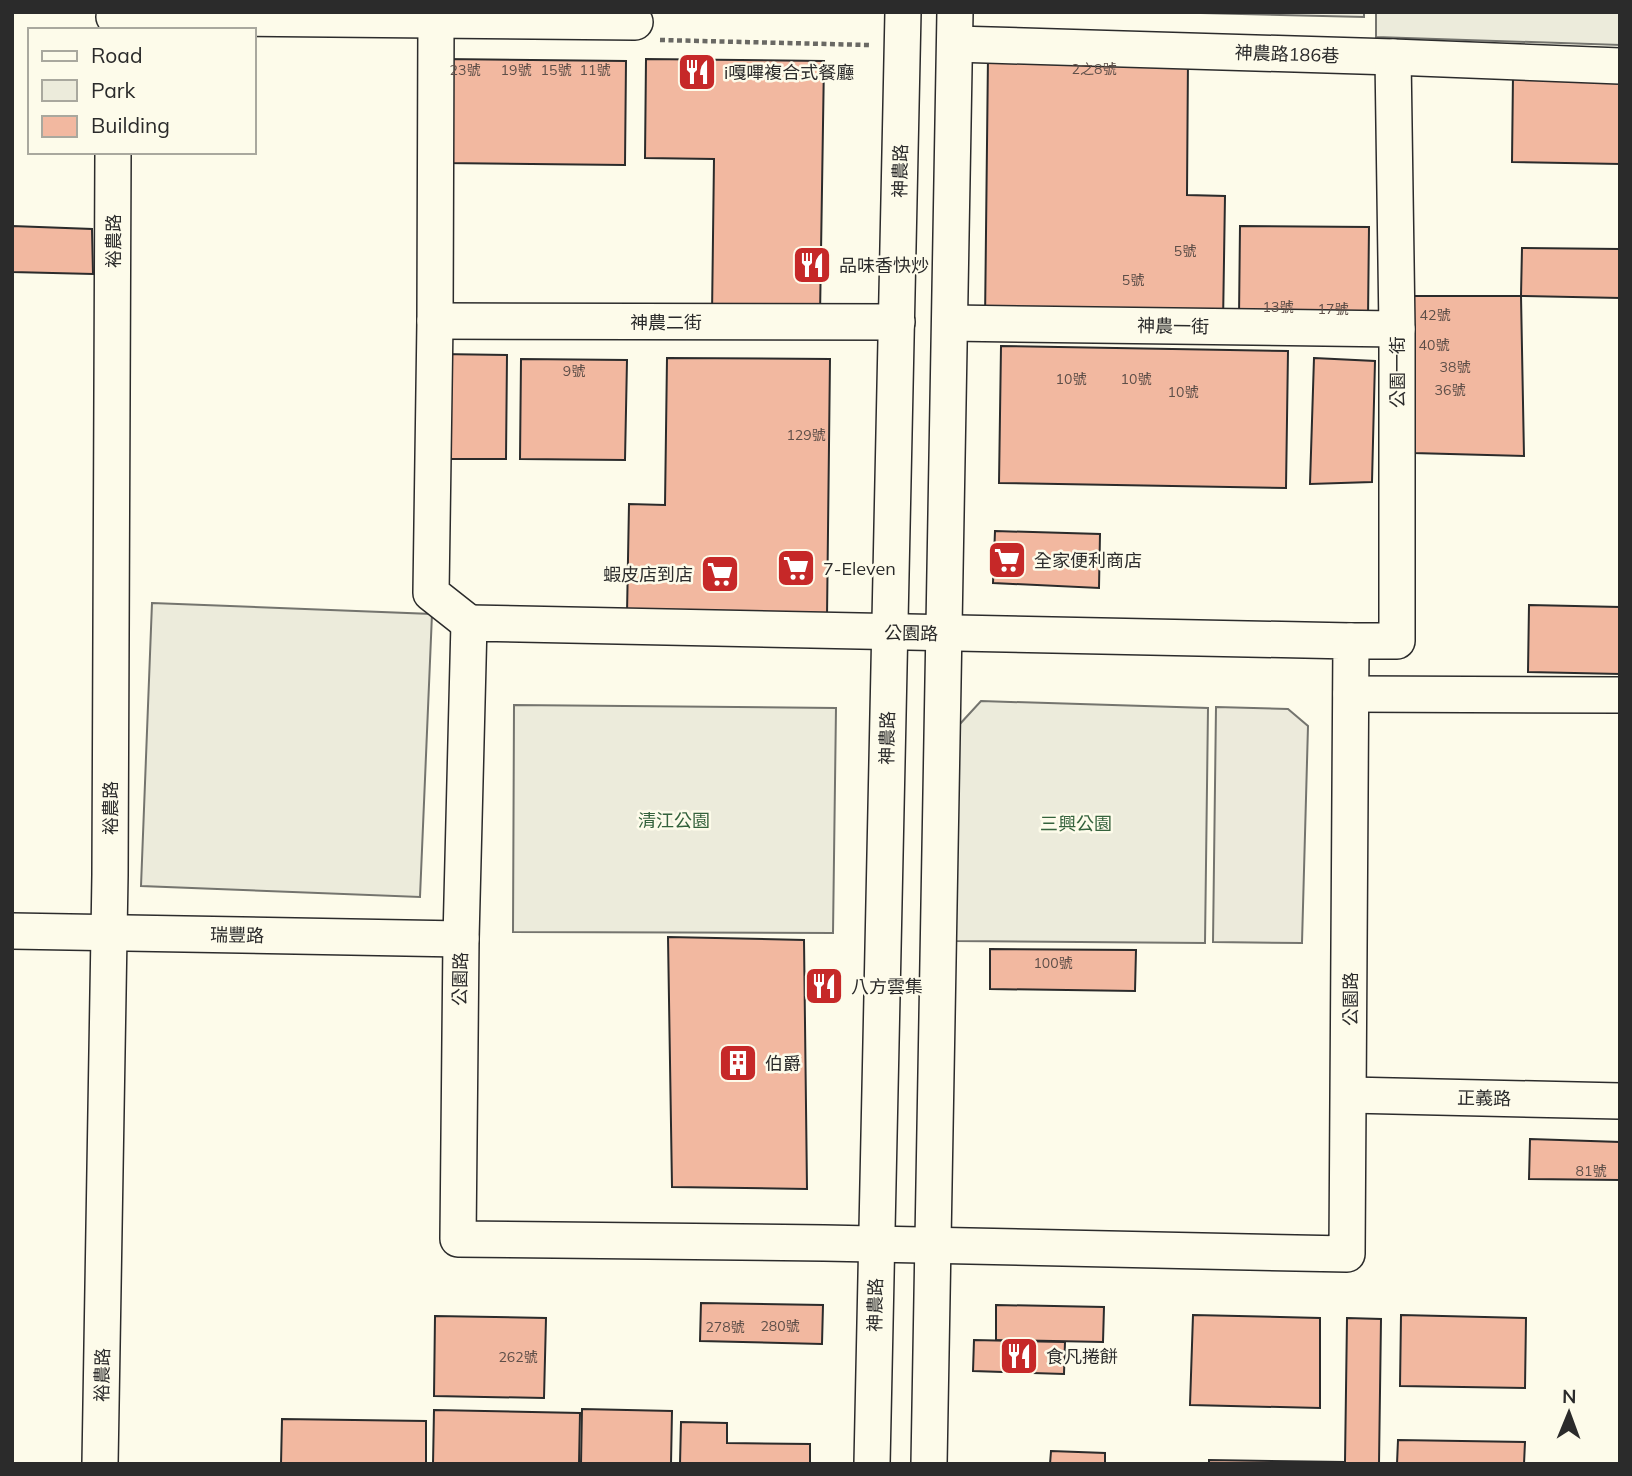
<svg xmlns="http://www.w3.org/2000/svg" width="1632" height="1476" viewBox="0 0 1632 1476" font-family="Mulish,'Noto Sans TC',sans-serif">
	<rect width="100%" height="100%" fill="#fdfbea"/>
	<!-- green -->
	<g fill="#ecebdb" stroke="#74746e" stroke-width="2">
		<polygon points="1376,12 1620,12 1620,45 1376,37"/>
		<polygon points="152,603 432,614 420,897 141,886"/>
		<polygon points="981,701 1208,708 1205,943 955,941 959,725"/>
		<polygon points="514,705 836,708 833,933 513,932"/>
	</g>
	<!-- parking -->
	<g fill="#eceadb" stroke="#74746e" stroke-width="2">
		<polygon points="1160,12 1364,12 1364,17"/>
		<polygon points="1216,707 1288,709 1308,726 1302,943 1213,942"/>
	</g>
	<!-- building -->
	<g fill="#f2b8a0" stroke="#2b2b2b" stroke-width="2">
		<polygon points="988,56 1188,58 1187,195 1225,196 1223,324 985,321"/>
		<polygon points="444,59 626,61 625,165 443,163"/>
		<polygon points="646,59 824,61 820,316 712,315 714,159 645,158"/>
		<polygon points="1513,75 1620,77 1620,164 1512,162"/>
		<polygon points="12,226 92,229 93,274 12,272"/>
		<polygon points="1240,226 1369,227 1368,318 1239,317"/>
		<polygon points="1522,248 1620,249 1620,298 1521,296"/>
		<polygon points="1412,296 1521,296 1524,456 1413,453"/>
		<polygon points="1001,346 1288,351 1286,488 999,483"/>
		<polygon points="440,354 507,355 506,459 439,459"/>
		<polygon points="667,358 830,359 827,617 627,614 629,504 665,505"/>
		<polygon points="1314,358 1375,361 1372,482 1310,484"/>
		<polygon points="521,359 627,360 625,460 520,459"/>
		<polygon points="995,531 1100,534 1099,588 993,583"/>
		<polygon points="1529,605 1620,607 1620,674 1528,672"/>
		<polygon points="668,937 804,940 807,1189 672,1187"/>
		<polygon points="990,949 1136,950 1135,991 990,989"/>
		<polygon points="1530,1139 1620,1142 1620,1180 1529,1179"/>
		<polygon points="701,1303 823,1305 822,1344 700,1341"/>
		<polygon points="996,1305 1104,1307 1103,1342 996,1340"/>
		<polygon points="1193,1315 1320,1318 1320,1408 1190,1405"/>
		<polygon points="1401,1315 1526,1318 1525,1388 1400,1386"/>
		<polygon points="435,1316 546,1318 544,1398 434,1396"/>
		<polygon points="1347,1318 1381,1319 1379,1464 1209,1464 1209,1460 1345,1462"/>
		<polygon points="974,1340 1065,1342 1064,1374 973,1371"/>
		<polygon points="582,1409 672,1411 671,1464 581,1464"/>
		<polygon points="434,1410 580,1413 579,1464 433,1464"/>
		<polygon points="282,1419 426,1421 426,1464 281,1464"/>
		<polygon points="681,1422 727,1423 727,1443 810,1444 810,1464 680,1464"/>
		<polygon points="1398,1440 1525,1442 1524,1464 1397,1464"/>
		<polygon points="1051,1451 1105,1453 1105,1464 1050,1464"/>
	</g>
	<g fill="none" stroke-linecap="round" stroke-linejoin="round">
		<!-- minor casing -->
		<g stroke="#2b2b2b" stroke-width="38">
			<g id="minor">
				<polyline points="114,17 635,22"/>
				<polyline points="436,19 435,321 431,593 469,623"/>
				<polyline points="955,44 1393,57 1620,66"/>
				<polyline points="435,321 897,322"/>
				<polyline points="950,323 1397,329"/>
				<polygon points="469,623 1351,641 1347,1254 824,1243 458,1239 461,939"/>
				<polyline points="1351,641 1397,641 1397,329 1393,57"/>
				<polyline points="1351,694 1620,695"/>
				<polyline points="12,931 461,939"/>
				<polyline points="1349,1095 1620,1101"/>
				<polyline points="100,1464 110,875 113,152"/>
				<polyline points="872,1464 903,12"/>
				<polyline points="929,1464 955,12"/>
			</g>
		</g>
		<!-- path -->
		<polyline stroke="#6a6964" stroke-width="4.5" stroke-dasharray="5 3.5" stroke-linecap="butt" points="660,40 869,45"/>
		<!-- minor -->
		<use href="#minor" stroke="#fdfbea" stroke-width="35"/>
	</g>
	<!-- icons -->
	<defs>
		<g id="restaurant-square" transform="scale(2.0125)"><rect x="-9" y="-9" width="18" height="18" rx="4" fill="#c62828" stroke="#fdfbea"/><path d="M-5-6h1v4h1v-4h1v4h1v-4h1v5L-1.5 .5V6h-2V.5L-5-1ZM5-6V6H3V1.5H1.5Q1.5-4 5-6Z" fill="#fff"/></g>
		<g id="supermarket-square" transform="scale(2.0125)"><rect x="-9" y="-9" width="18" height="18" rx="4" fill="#c62828" stroke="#fdfbea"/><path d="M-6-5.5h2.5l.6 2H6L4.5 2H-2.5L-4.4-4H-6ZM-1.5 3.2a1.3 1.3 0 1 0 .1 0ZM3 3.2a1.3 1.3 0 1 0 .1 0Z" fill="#fff"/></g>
		<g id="building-square" transform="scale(2.0125)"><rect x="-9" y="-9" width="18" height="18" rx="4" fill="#c62828" stroke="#fdfbea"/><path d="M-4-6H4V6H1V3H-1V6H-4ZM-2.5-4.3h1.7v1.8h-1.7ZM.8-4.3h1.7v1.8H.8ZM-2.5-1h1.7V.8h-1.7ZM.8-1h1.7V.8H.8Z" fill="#fff"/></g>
	</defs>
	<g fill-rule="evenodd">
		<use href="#restaurant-square" x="697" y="72"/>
		<use href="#restaurant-square" x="812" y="265"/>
		<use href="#supermarket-square" x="1007" y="560"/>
		<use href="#supermarket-square" x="796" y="568"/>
		<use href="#supermarket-square" x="720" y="574"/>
		<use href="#restaurant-square" x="824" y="986"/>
		<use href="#building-square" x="738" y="1063"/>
		<use href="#restaurant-square" x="1019" y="1356"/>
	</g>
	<g text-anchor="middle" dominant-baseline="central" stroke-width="5" stroke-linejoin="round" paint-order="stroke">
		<!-- number labels -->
		<g font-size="14" fill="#5d4e48">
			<text x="1094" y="69">2之8號</text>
			<text x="465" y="70">23號</text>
			<text x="516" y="70">19號</text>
			<text x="556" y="70">15號</text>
			<text x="595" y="70">11號</text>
			<text x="1185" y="251">5號</text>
			<text x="1133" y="280">5號</text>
			<text x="1278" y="307">13號</text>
			<text x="1333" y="309">17號</text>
			<text x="1435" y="315">42號</text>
			<text x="1434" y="345">40號</text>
			<text x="1455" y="367">38號</text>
			<text x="574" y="371">9號</text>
			<text x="1071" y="379">10號</text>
			<text x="1136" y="379">10號</text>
			<text x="1450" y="390">36號</text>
			<text x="1183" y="392">10號</text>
			<text x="806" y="435">129號</text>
			<text x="1053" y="963">100號</text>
			<text x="1591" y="1171">81號</text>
			<text x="780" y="1326">280號</text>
			<text x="725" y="1327">278號</text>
			<text x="518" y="1357">262號</text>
		</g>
		<!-- street labels -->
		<g font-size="18" fill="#2b2b2b" stroke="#fdfbea">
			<text transform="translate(1287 54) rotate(2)">神農路186巷</text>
			<text transform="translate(900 171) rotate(-89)">神農路</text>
			<text transform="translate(113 241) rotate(-90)">裕農路</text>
			<text x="666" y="322">神農二街</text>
			<text transform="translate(1173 326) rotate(1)">神農一街</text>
			<text transform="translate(1397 372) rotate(-90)">公園一街</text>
			<text transform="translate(911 633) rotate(1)">公園路</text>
			<text transform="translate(887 738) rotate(-89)">神農路</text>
			<text transform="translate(110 808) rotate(-90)">裕農路</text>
			<text transform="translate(237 935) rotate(1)">瑞豐路</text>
			<text transform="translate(460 979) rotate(-89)">公園路</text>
			<text transform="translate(1350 999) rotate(-90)">公園路</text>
			<text transform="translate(1484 1098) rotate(1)">正義路</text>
			<text transform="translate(875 1305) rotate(-89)">神農路</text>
			<text transform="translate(102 1375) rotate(-89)">裕農路</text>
		</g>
		<!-- poi labels -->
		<g font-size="18" fill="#2b2b2b" stroke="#fdfbea" text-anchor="start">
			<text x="724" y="72">i嘎嗶複合式餐廳</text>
			<text x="839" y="265">品味香快炒</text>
			<text x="1034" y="560">全家便利商店</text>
			<text x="823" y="568">7-Eleven</text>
			<text x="693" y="574" text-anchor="end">蝦皮店到店</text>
			<text x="851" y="986">八方雲集</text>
			<text x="765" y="1063">伯爵</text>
			<text x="1046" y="1356">食凡捲餅</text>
		</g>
		<!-- park labels -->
		<g font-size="18" fill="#34623c" stroke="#fdfbea">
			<text x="674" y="820">清江公園</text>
			<text x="1076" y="823">三興公園</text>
		</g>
	</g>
	<!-- border -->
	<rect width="1632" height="1476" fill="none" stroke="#2b2b2b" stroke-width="28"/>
	<!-- legend -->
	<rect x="28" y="28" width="228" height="126" fill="#fdfbea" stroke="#a9a89e" stroke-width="2"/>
	<rect x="42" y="51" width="35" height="10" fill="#fdfbea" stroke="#a9a89e" stroke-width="2"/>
	<text x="91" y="63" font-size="21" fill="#2b2b2b">Road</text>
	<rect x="42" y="80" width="35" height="21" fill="#ecebdb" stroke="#a9a89e" stroke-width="2"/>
	<text x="91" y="98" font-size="21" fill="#2b2b2b">Park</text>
	<rect x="42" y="116" width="35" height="21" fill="#f2b8a0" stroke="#a9a89e" stroke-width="2"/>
	<text x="91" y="133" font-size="21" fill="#2b2b2b">Building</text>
	<!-- north arrow -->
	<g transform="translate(1569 1413) rotate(1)" stroke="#fdfbea" stroke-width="5" paint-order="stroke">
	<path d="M0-5L12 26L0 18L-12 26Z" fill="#2b2b2b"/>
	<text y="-10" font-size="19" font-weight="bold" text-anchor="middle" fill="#2b2b2b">N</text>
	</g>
</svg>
